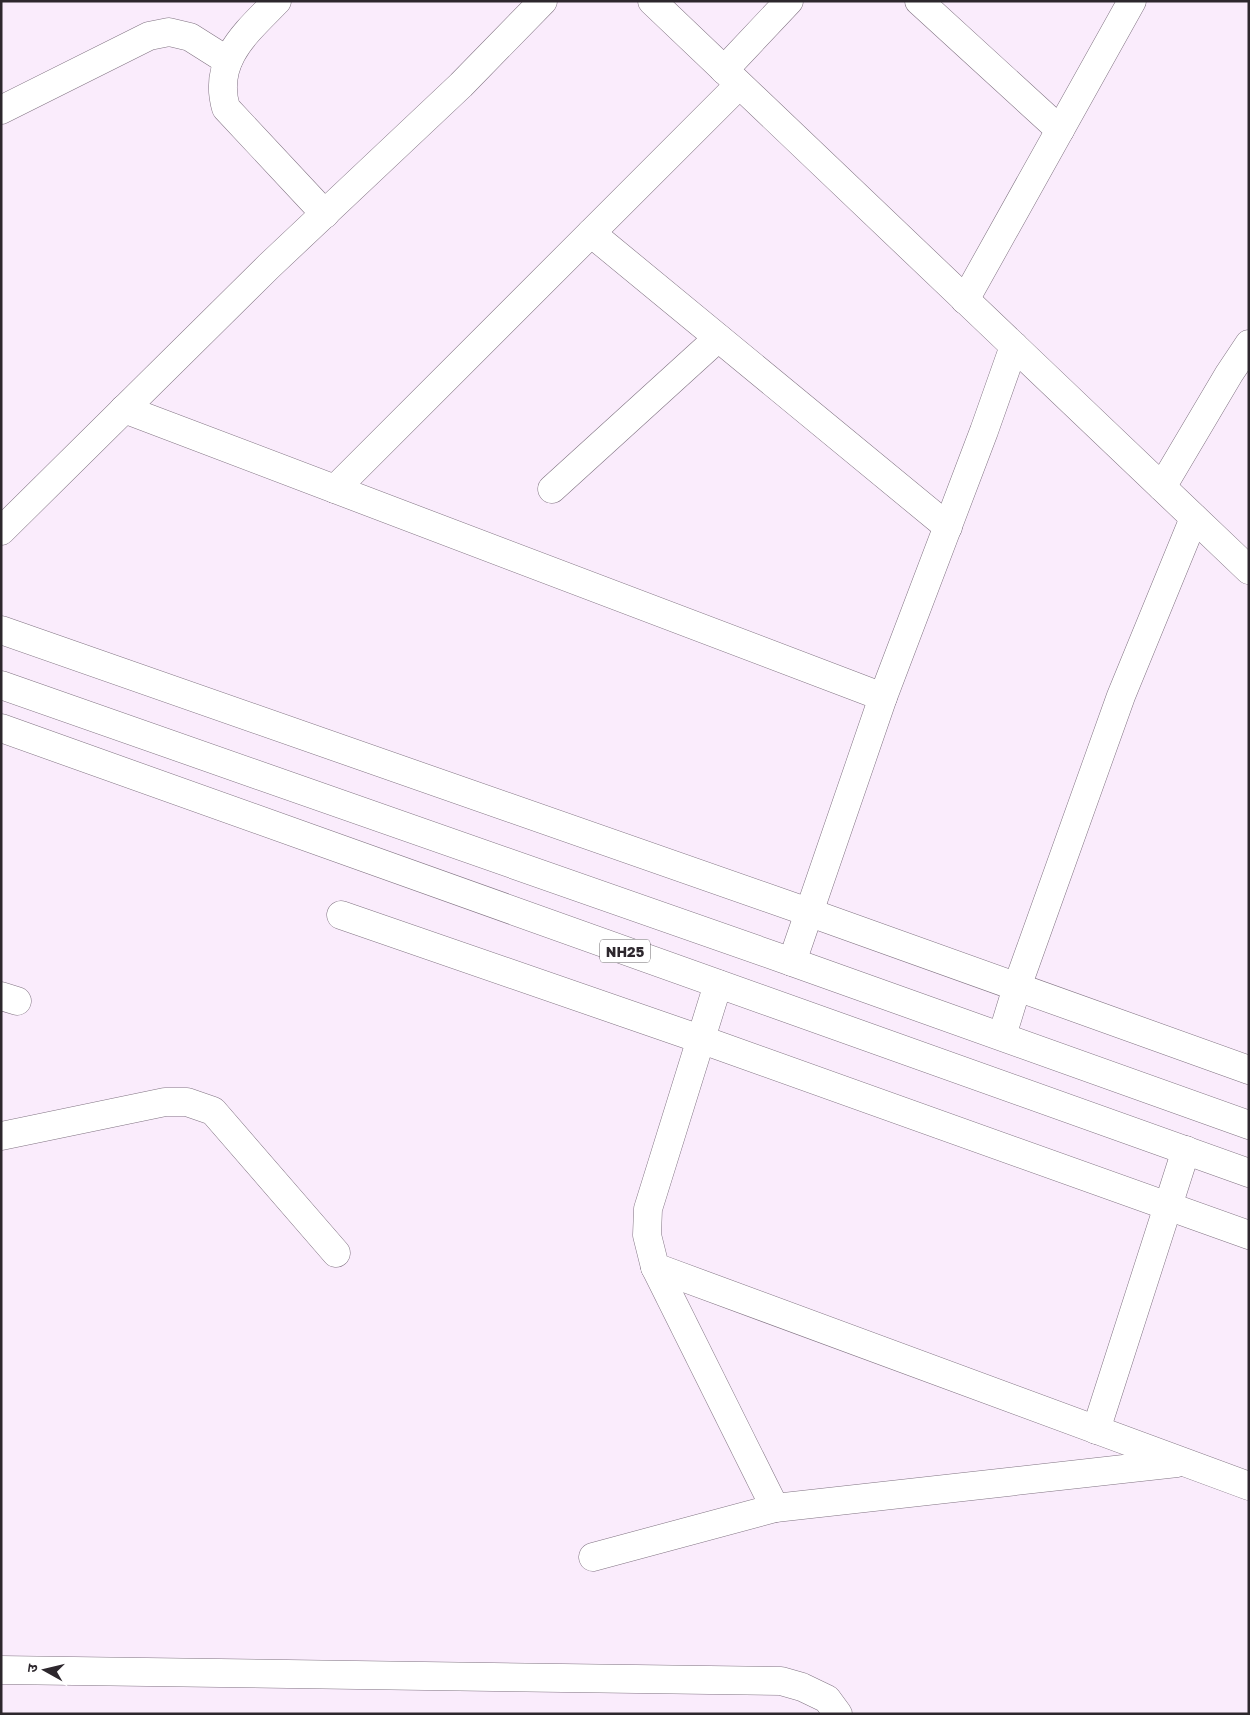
<svg xmlns="http://www.w3.org/2000/svg" width="1250" height="1715" viewBox="0 0 1250 1715" font-family="'Golos Text','Noto Sans Devanagari',sans-serif">
	<rect width="100%" height="100%" fill="#faecfc"/>
	<g fill="none" stroke-linecap="round" stroke-linejoin="round">
		<!-- minor casing -->
		<g stroke="#807382" stroke-width="29">
			<g id="minor">
				<path d="M277,1C247,32 212,60 226,108L325,214"/>
				<polyline points="652,1 1249,570"/>
				<polyline points="919,1 1060,130"/>
				<polyline points="724,70 789,1"/>
				<polyline points="1,110 149,36 169,32 190,37 228,61"/>
				<polyline points="591,233 948,527"/>
				<polyline points="965,300 1132,1"/>
				<polyline points="124,409 883,697"/>
				<polyline points="1162,487 1229,374 1249,344"/>
				<polyline points="335,489 739,85"/>
				<polyline points="552,489 718,338"/>
				<polyline points="1,531 269,266 461,85 543,1"/>
				<polyline points="1,630 808,912 1249,1070"/>
				<polyline points="341,915 700,1039 1249,1235"/>
				<polyline points="792,962 883,697 984,431 1014,346"/>
				<polyline points="718,984 648,1209 647,1235 655,1267 1249,1486"/>
				<polyline points="1,996 17,1001"/>
				<polyline points="1002,1036 1017,987 1121,696 1194,518"/>
				<polyline points="1,1136 165,1102 187,1102 213,1111 336,1253"/>
				<polyline points="655,1267 775,1508"/>
				<polyline points="1096,1430 1186,1150"/>
				<polyline points="593,1557 775,1508 1177,1463"/>
				<polyline points="1,1670 781,1681 802,1687 827,1699 838,1714"/>
			</g>
		</g>
		<!-- highway casing -->
		<g stroke="#807382" stroke-width="29">
			<g id="highway">
				<polyline points="1,685 792,962 1249,1125"/>
				<polyline points="1,728 1249,1173"/>
			</g>
		</g>
		<!-- minor -->
		<use href="#minor" stroke="#fff" stroke-width="28"/>
		<!-- highway -->
		<use href="#highway" stroke="#fff" stroke-width="28"/>
	</g>
	<g text-anchor="middle" dominant-baseline="central" stroke-width="4.5" stroke-linejoin="round" paint-order="stroke">
		<!-- shield labels -->
		<rect fill="#fff" stroke="#6c686c" stroke-width="1" x="600" y="939.5" width="50" height="23" rx="4"/>
		<g font-size="14" font-weight="bold" fill="#2d272d">
			<text x="625" y="951">NH25</text>
		</g>
	</g>
	<!-- border -->
	<rect width="1250" height="1715" fill="none" stroke="#2d272d" stroke-width="5"/>
	<!-- north arrow -->
	<g transform="translate(45 1670) rotate(278)" stroke="#ffffff" stroke-width="4" paint-order="stroke">
	<path d="M0-4L9 19L0 12L-9 19Z" fill="#2d272d"/>
	<text y="-8" font-size="14" font-weight="bold" text-anchor="middle" fill="#2d272d">उ</text>
	</g>
</svg>
